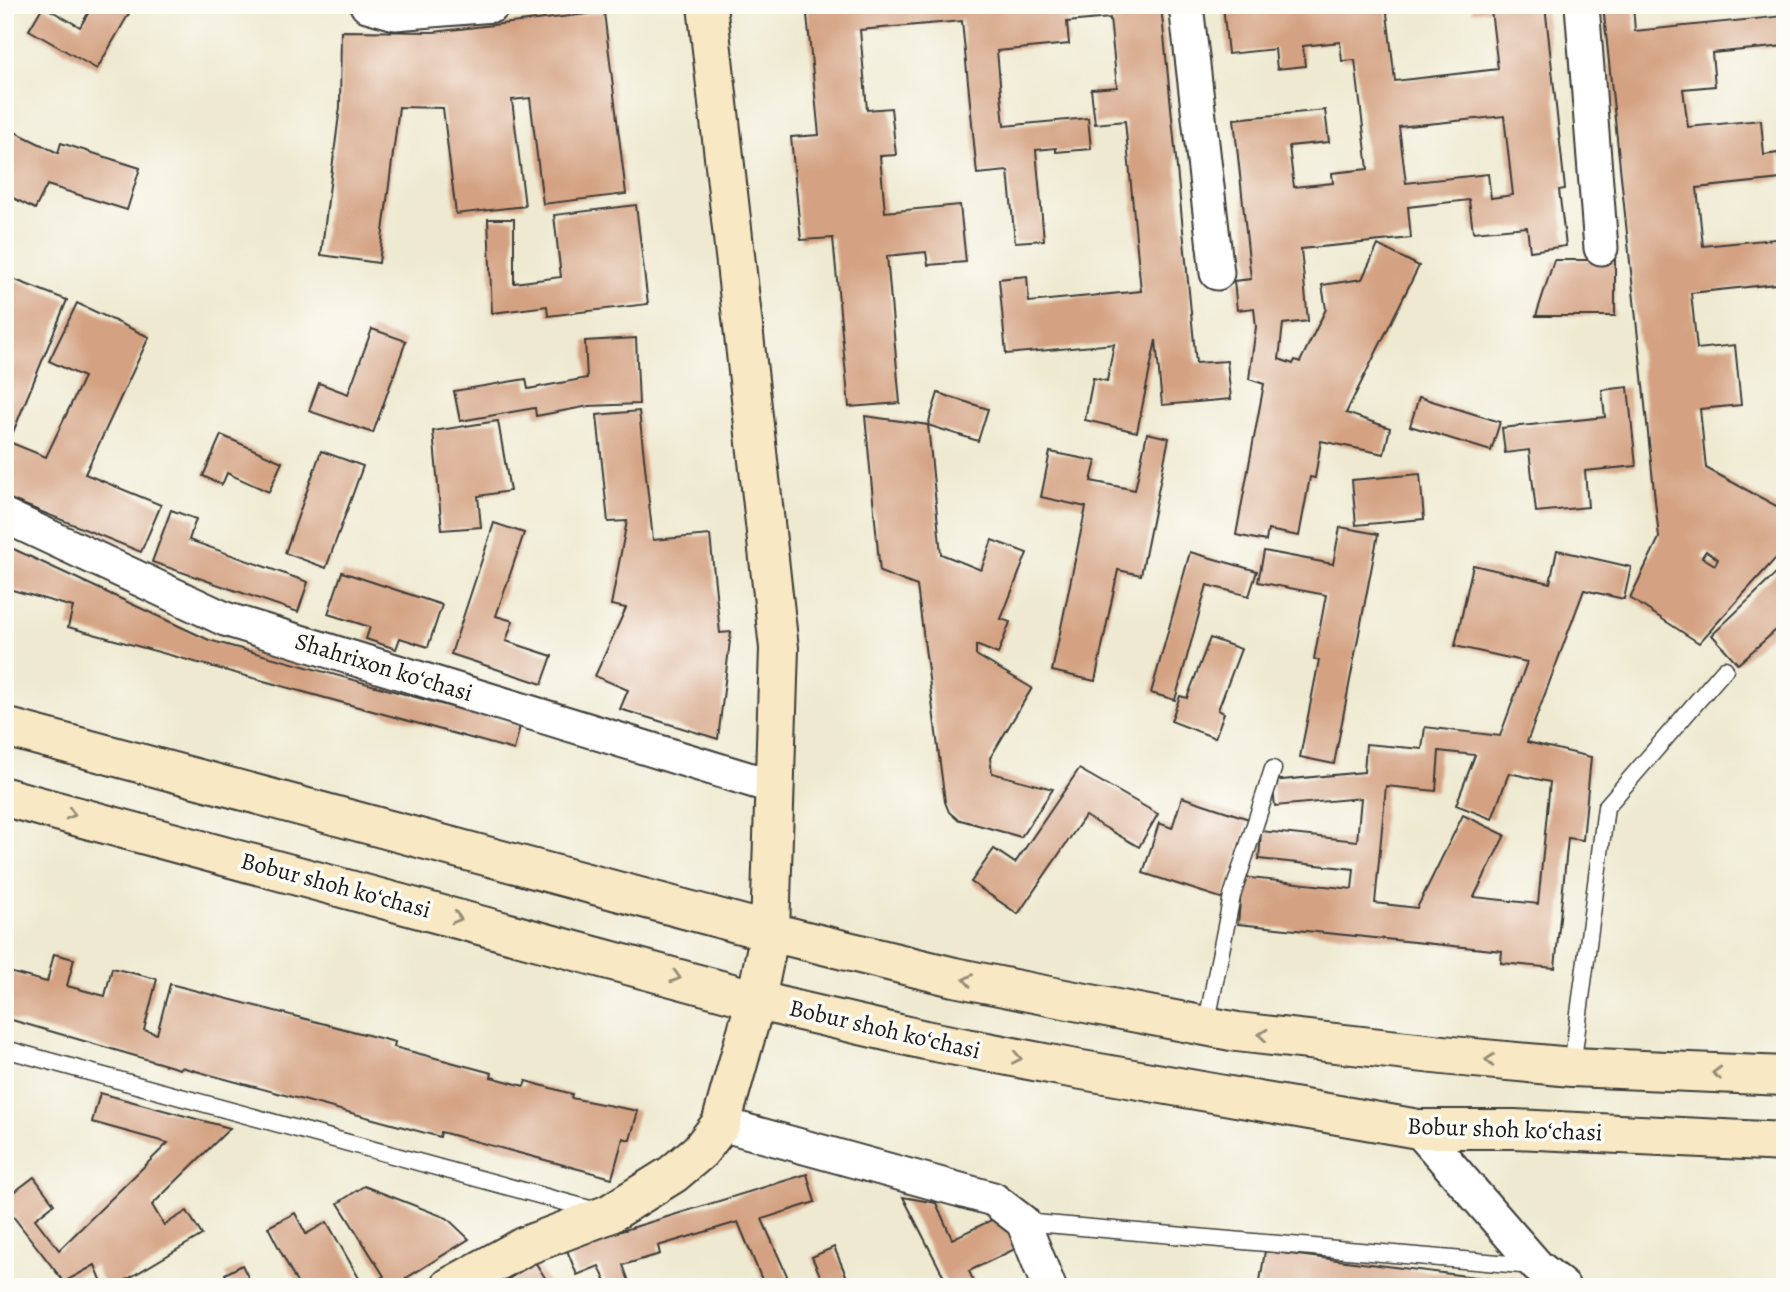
<svg xmlns="http://www.w3.org/2000/svg" width="1790" height="1292" viewBox="0 0 1790 1292" font-family="Alegreya,serif">
	<rect width="100%" height="100%" fill="#fdfcf7"/>
	<filter id="ink" filterUnits="userSpaceOnUse"><feTurbulence type="fractalNoise" baseFrequency=".0143" numOctaves="2"/><feDisplacementMap in="SourceGraphic" scale="14" xChannelSelector="R" yChannelSelector="G"/><feConvolveMatrix kernelMatrix="1 2 1 2 8 2 1 2 1" color-interpolation-filters="sRGB"/></filter>
	<filter id="wash" filterUnits="userSpaceOnUse"><feTurbulence type="fractalNoise" baseFrequency=".00686" numOctaves="4" result="noise"/><feDisplacementMap in="SourceGraphic" scale="28" xChannelSelector="R" yChannelSelector="G"/><feGaussianBlur stdDeviation="1.57" result="paint"/><feColorMatrix in="noise" values="0 0 0 0 0 0 0 0 0 0 0 0 0 0 0 0 0 1.4 0 .05"/><feComposite in="paint" operator="in"/></filter>
	<g filter="url(#wash)">
		<rect width="100%" height="100%" fill="#eee9d0"/>
		<g id="blocks">
			<!-- building -->
			<g fill="#d4a282" fill-rule="evenodd">
				<polygon points="93,5 123,5 131,10 97,69 29,30 43,6 80,27"/>
				<polygon points="806,5 1161,5 1196,363 1227,361 1231,399 1162,405 1156,340 1137,432 1085,420 1093,378 1107,381 1114,344 1006,354 999,279 1027,276 1029,302 1141,291 1125,121 1095,124 1091,89 1117,87 1110,18 1067,22 1069,44 997,51 1004,126 1088,118 1091,149 1056,152 1056,148 1036,150 1044,240 1015,242 1008,171 977,174 962,21 860,30 867,110 891,108 896,155 880,156 885,212 960,205 966,262 928,265 926,252 887,256 900,403 849,407 833,238 801,240 791,137 819,135"/>
				<path d="M1223,5H1272L1273,12L1292,10V5H1386L1395,81L1498,69L1491,10L1472,12V5H1545L1565,189L1559,190L1566,246L1530,251L1527,227L1473,232L1469,200L1408,207L1411,238L1301,249L1308,321L1283,324L1279,359L1293,364L1295,360L1300,362L1326,309L1322,285L1362,279L1378,245L1419,266L1346,413L1390,428L1384,454L1321,441L1315,478L1310,477L1299,536L1268,530L1266,541L1236,535L1264,384L1249,379L1256,327L1254,308L1237,310L1234,281L1251,279L1234,119L1325,110L1329,142L1289,146L1294,187L1333,183L1332,173L1368,169L1355,60L1342,61L1340,42L1303,46L1305,66L1277,69L1275,49L1228,54ZM1504,116L1513,195L1491,198L1488,174L1406,183L1399,127Z"/>
				<path d="M1603,5H1633L1635,31L1784,16L1785,46L1712,53L1715,86L1683,89L1688,127L1761,120L1764,155L1778,153L1781,179L1697,188L1703,246L1785,238V283L1691,293L1697,349L1735,345L1741,405L1700,409L1706,468L1780,508L1785,503V548L1699,643L1630,598L1659,538ZM1706,551L1718,559L1715,565L1702,557Z"/>
				<polygon points="604,12 626,194 543,204 530,98 512,100 525,206 456,214 443,108 399,107 379,263 321,255 340,107 341,31 434,32"/>
				<polygon points="5,127 58,153 61,143 140,168 127,210 47,185 35,209 5,194"/>
				<polygon points="636,205 648,304 548,316 547,306 492,313 488,219 514,219 514,283 561,277 554,215"/>
				<polygon points="1554,260 1615,260 1615,316 1536,316"/>
				<polygon points="5,276 67,300 9,442 46,457 84,377 49,361 77,303 149,337 85,474 161,505 141,552 5,497 5,350 10,338 5,336"/>
				<polygon points="372,329 406,341 373,433 309,411 319,383 348,394"/>
				<polygon points="636,338 639,404 589,406 536,416 535,408 460,421 454,391 526,379 528,389 587,378 585,341"/>
				<polygon points="1628,387 1636,466 1585,471 1588,507 1536,512 1529,450 1505,453 1502,428 1605,417 1602,390"/>
				<polygon points="938,393 988,409 978,441 928,425"/>
				<polygon points="1419,397 1500,422 1491,451 1410,426"/>
				<polygon points="639,411 653,540 710,535 720,633 731,632 718,739 620,709 628,690 595,676 626,608 611,605 627,521 608,522 597,415"/>
				<polygon points="865,416 928,425 941,554 981,570 992,540 1027,553 1001,619 1010,622 998,654 976,645 976,655 1032,688 990,758 992,773 1053,789 1021,837 957,819 949,812 945,802 917,586 880,572"/>
				<polygon points="498,421 510,491 478,496 481,527 442,530 433,431"/>
				<polygon points="1147,433 1169,438 1141,575 1118,570 1095,681 1052,671 1086,507 1041,497 1050,452 1096,461 1091,481 1135,490"/>
				<polygon points="221,435 282,462 269,492 227,473 222,485 203,476"/>
				<polygon points="321,451 363,466 326,568 285,553"/>
				<polygon points="1420,474 1424,519 1356,525 1352,480"/>
				<polygon points="171,510 196,519 189,540 308,582 298,612 152,562"/>
				<polygon points="494,523 524,533 496,616 513,621 506,641 552,656 542,684 451,654"/>
				<polygon points="1340,527 1378,534 1334,764 1300,757 1319,660 1314,659 1326,595 1258,582 1264,551 1333,564"/>
				<polygon points="5,545 209,640 520,726 514,750 68,627 73,607 5,588"/>
				<path d="M1557,550L1631,567L1624,599L1584,590L1527,742L1591,757L1583,840L1568,838L1555,968L1501,963L1502,951L1238,924L1242,877L1352,889L1354,869L1259,859L1261,831L1357,841L1361,798L1275,806L1272,781L1364,772L1366,744L1422,749L1425,727L1500,736L1527,662L1455,646L1473,565L1550,583ZM1439,751L1475,755L1456,805L1492,819L1509,773L1550,782L1538,904L1474,897L1505,835L1463,815L1417,908L1375,903L1386,786L1436,791Z"/>
				<polygon points="1190,552 1257,571 1249,596 1207,585 1175,700 1151,693"/>
				<polygon points="1785,565 1785,622 1738,664 1712,635"/>
				<polygon points="342,572 442,605 428,647 400,638 396,649 366,639 370,627 328,614"/>
				<polygon points="1210,638 1241,649 1218,710 1224,713 1215,738 1171,721 1180,696 1187,698"/>
				<polygon points="1079,769 1158,814 1139,847 1085,816 1018,914 971,882 994,849 1015,863"/>
				<polygon points="1182,797 1249,819 1224,899 1143,873 1159,823 1172,828"/>
				<polygon points="5,939 11,941 6,960 5,960"/>
				<polygon points="54,954 74,959 67,986 105,996 112,968 157,979 144,1030 157,1034 170,984 395,1042 394,1047 492,1073 491,1077 524,1086 526,1081 572,1094 571,1098 638,1111 630,1140 623,1138 612,1178 441,1132 440,1137 181,1067 180,1069 5,1018 5,971 47,982"/>
				<polygon points="100,1093 230,1128 152,1205 164,1225 187,1211 202,1235 114,1287 104,1287 95,1265 64,1282 5,1206 5,1199 34,1177 54,1204 35,1219 59,1250 168,1143 92,1122"/>
				<polygon points="807,1174 815,1202 762,1219 792,1287 765,1287 738,1222 658,1246 660,1254 623,1265 631,1287 608,1287 599,1266 577,1275 566,1248"/>
				<polygon points="364,1186 447,1218 469,1239 405,1279 407,1284 402,1287 367,1287 384,1276 338,1203"/>
				<polygon points="903,1197 936,1203 952,1239 1000,1216 1017,1248 969,1271 976,1287 949,1287"/>
				<polygon points="295,1213 306,1234 327,1222 364,1287 299,1287 268,1227"/>
				<polygon points="834,1247 851,1287 825,1287 812,1257"/>
				<polygon points="1265,1251 1539,1285 1539,1287 1259,1287"/>
				<polygon points="535,1262 551,1287 496,1287"/>
				<polygon points="242,1265 253,1287 232,1287 225,1274"/>
			</g>
		</g>
	</g>
	<g filter="url(#ink)">
		<use href="#blocks" fill-opacity="0" stroke="#3c3b37" stroke-width="2"/>
		<g fill="none" stroke-linecap="round" stroke-linejoin="round">
			<!-- lane casing -->
			<g stroke="#3c3b37" stroke-width="19">
				<g id="lane">
					<polyline points="1206,1026 1232,896 1273,769"/>
					<polyline points="5,1049 597,1211"/>
					<polyline points="1572,1067 1606,807 1725,669"/>
					<polyline points="1023,1222 1533,1266"/>
				</g>
			</g>
			<!-- street casing -->
			<g stroke="#3c3b37" stroke-width="37">
				<g id="street">
					<polyline points="367,5 395,13 493,5"/>
					<polyline points="1186,5 1217,273"/>
					<polyline points="1582,5 1601,248"/>
					<polyline points="5,516 225,619 774,787"/>
					<polyline points="721,1124 993,1199 1023,1222 1049,1287"/>
					<polyline points="1418,1129 1537,1266 1563,1287"/>
				</g>
			</g>
			<!-- secondary casing -->
			<g stroke="#3c3b37" stroke-width="42">
				<g id="secondary">
					<polyline points="5,727 770,932 954,977 1054,997 1237,1032 1452,1056 1572,1067 1785,1076"/>
					<polyline points="5,797 787,1008 925,1040 1065,1067 1418,1129 1514,1129 1785,1142"/>
					<polyline points="450,1287 525,1246 609,1214 673,1174 700,1151 721,1124 756,999 770,932 779,648 707,5"/>
				</g>
			</g>
			<!-- lane -->
			<use href="#lane" stroke="#fff" stroke-width="16"/>
			<!-- street -->
			<use href="#street" stroke="#fff" stroke-width="33"/>
			<!-- secondary -->
			<use href="#secondary" stroke="#f8e8c3" stroke-width="38"/>
		</g>
		<!-- one-way arrows -->
		<defs><path id="oneway-chevron" d="M-2-3.5L2.5 0L-2 3.5" fill="none" stroke-width="1.6" stroke-linecap="round" stroke-linejoin="round" transform="scale(1.75)"/></defs>
		<g stroke="#958c78">
			<use href="#oneway-chevron" transform="translate(71 814) rotate(15)"/>
			<use href="#oneway-chevron" transform="translate(457 918) rotate(15)"/>
			<use href="#oneway-chevron" transform="translate(676 977) rotate(16)"/>
			<use href="#oneway-chevron" transform="translate(968 980) rotate(-169)"/>
			<use href="#oneway-chevron" transform="translate(1263 1035) rotate(-174)"/>
			<use href="#oneway-chevron" transform="translate(1017 1058) rotate(11)"/>
			<use href="#oneway-chevron" transform="translate(1490 1060) rotate(-175)"/>
			<use href="#oneway-chevron" transform="translate(1717 1073) rotate(-178)"/>
		</g>
	</g>
	<g text-anchor="middle" dominant-baseline="central" stroke-width="7" stroke-linejoin="round" paint-order="stroke">
		<!-- street labels -->
		<g font-size="24" fill="#1c1c1c" stroke="#fdfcf7">
			<text transform="translate(384 667) rotate(17)">Shahrixon koʻchasi</text>
			<text transform="translate(336 885) rotate(15)">Bobur shoh koʻchasi</text>
			<text transform="translate(885 1029) rotate(13)">Bobur shoh koʻchasi</text>
			<text transform="translate(1505 1129) rotate(2)">Bobur shoh koʻchasi</text>
		</g>
	</g>
	<!-- margin -->
	<rect width="1790" height="1292" fill="none" stroke="#fdfcf7" stroke-width="28"/>
</svg>
